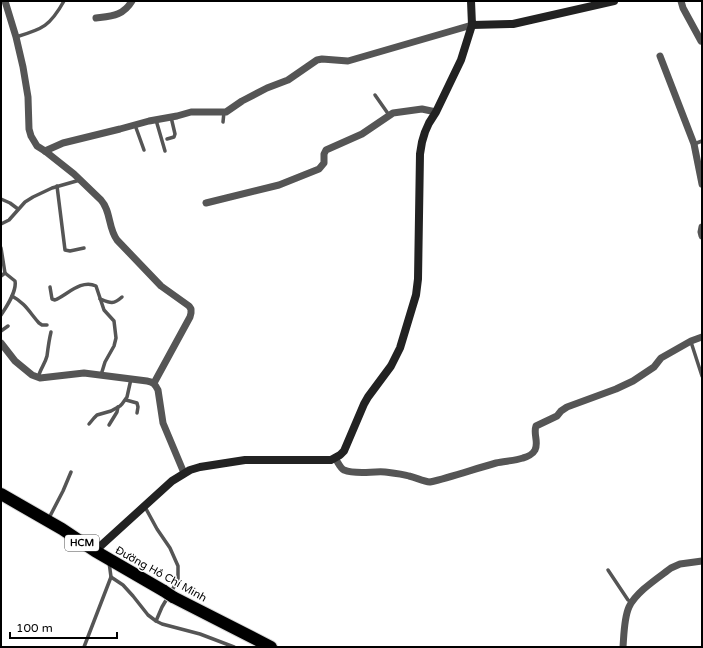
<svg xmlns="http://www.w3.org/2000/svg" width="703" height="648" viewBox="0 0 703 648" font-family="'Varela Round',sans-serif">
	<rect width="100%" height="100%" fill="#fff"/>
	<g fill="none" stroke-linecap="round" stroke-linejoin="round">
		<!-- highway casing -->
		<g stroke="#dbdbdb" stroke-width="14">
			<g id="highway">
				<polyline points="1,494 62,529 95,551 164,591"/>
				<polyline points="173,597 271,647"/>
			</g>
		</g>
		<!-- lane -->
		<g stroke="#555" stroke-width="3.5">
			<path d="M16,37C43,29 50,26 64,1"/>
			<polyline points="375,95 389,115"/>
			<polyline points="156,120 165,151"/>
			<polyline points="223,122 224,112"/>
			<polyline points="135,125 144,150"/>
			<polyline points="167,139 174,137 175,134 171,117"/>
			<polyline points="694,144 702,141"/>
			<polyline points="57,186 65,250 70,251 84,248"/>
			<polyline points="1,199 10,203 18,209"/>
			<polyline points="1,224 9,220 25,202 33,197 52,188 80,180"/>
			<polyline points="1,248 5,273 1,276"/>
			<path d="M50,287L52,299L55,300C67,295 81,279 96,286L104,310L114,321L116,338L114,346L105,362L101,375"/>
			<path d="M12,296C25,303 30,313 39,323L42,325H47"/>
			<path d="M100,299C110,303 113,305 122,297"/>
			<path d="M1,315C7,306 17,291 15,281L5,273"/>
			<polyline points="1,331 8,326"/>
			<polyline points="691,342 702,376"/>
			<path d="M38,378C40,369 45,364 47,356C48,348 49,340 51,332"/>
			<polyline points="126,400 137,403 138,407 137,413"/>
			<polyline points="89,424 94,418 97,415 111,411 120,406 122,404 127,397 131,379"/>
			<polyline points="109,425 117,412 118,407"/>
			<polyline points="145,507 157,529 170,548 178,566 178,580 162,607 156,621"/>
			<polyline points="49,518 63,491 71,472"/>
			<polyline points="608,570 628,600 632,602"/>
			<polyline points="111,577 123,585 133,596 148,615 156,621 162,624 200,634 234,647"/>
			<polyline points="84,647 111,577 109,562"/>
		</g>
		<!-- street -->
		<g stroke="#555" stroke-width="7">
			<path d="M5,1L16,37L23,67L28,97L29,129L31,136L37,146L45,151L74,174L101,200C111,211 108,228 117,240L161,286L189,306L191,309V313L190,317L154,383"/>
			<polyline points="681,1 683,8 701,41"/>
			<path d="M96,18C112,16 123,16 132,1"/>
			<polyline points="660,56 694,144 702,184"/>
			<polyline points="45,151 63,143 120,129 149,121 177,116 191,112 226,112 242,101 267,88 288,80 317,60 322,59 348,61 472,25"/>
			<polyline points="206,203 279,185 319,169 324,163 324,154 326,150 362,134 393,113 422,109 436,112"/>
			<polyline points="702,227 701,232 702,236"/>
			<path d="M1,343L15,361L32,375L40,378L84,373L147,381C153,382 155,384 158,390L163,423L184,473"/>
			<path d="M335,458C338,462 340,468 344,470C356,475 372,471 385,472C393,473 402,474 409,476C417,478 423,481 430,482C452,477 474,469 496,463C504,461 514,461 523,458C527,457 533,454 535,450C539,442 533,434 536,426L557,416L561,411L567,407L616,389L633,381L654,367L661,358L691,341L702,337"/>
			<path d="M623,647C624,634 624,618 629,607C636,592 658,578 671,568L680,564L702,561"/>
		</g>
		<!-- secondary -->
		<g stroke="#222" stroke-width="8">
			<polyline points="471,1 472,25 513,24 614,1"/>
			<polyline points="95,551 172,481 190,470 200,467 245,460 331,460 340,455 344,451 364,404 368,397 391,366 400,348 416,295 418,279 420,154 422,142 425,132 429,123 436,112 461,60 472,25"/>
		</g>
		<!-- highway -->
		<use href="#highway" stroke="#000" stroke-width="12"/>
		<!-- highway-bridge casing -->
		<g stroke="#dbdbdb" stroke-width="14" stroke-linecap="butt">
			<polyline id="highway-bridge" points="164,591 173,597"/>
		</g>
		<!-- highway-bridge -->
		<use href="#highway-bridge" stroke="#000" stroke-width="12"/>
	</g>
	<g text-anchor="middle" dominant-baseline="central" stroke-width="3" stroke-linejoin="round" paint-order="stroke">
		<!-- shield labels -->
		<rect fill="#fff" stroke="#4c4c4c" stroke-width="1" x="65" y="535" width="34" height="16" rx="3"/>
		<g font-size="10" font-weight="bold" fill="#000">
			<text x="82" y="543">HCM</text>
		</g>
		<!-- street labels -->
		<g font-size="11" fill="#000" stroke="#fff">
			<text transform="translate(161 574) rotate(29)">Đường Hồ Chí Minh</text>
		</g>
	</g>
	<!-- border -->
	<rect width="703" height="648" fill="none" stroke="#000000" stroke-width="4"/>
	<!-- scale -->
	<path d="M10 632v6h107v-6" fill="none" stroke="#000000" stroke-width="2"/>
	<text x="16" y="632" font-size="12" fill="#000000" stroke="#ffffff" stroke-width="3" paint-order="stroke">100 m</text>
</svg>
